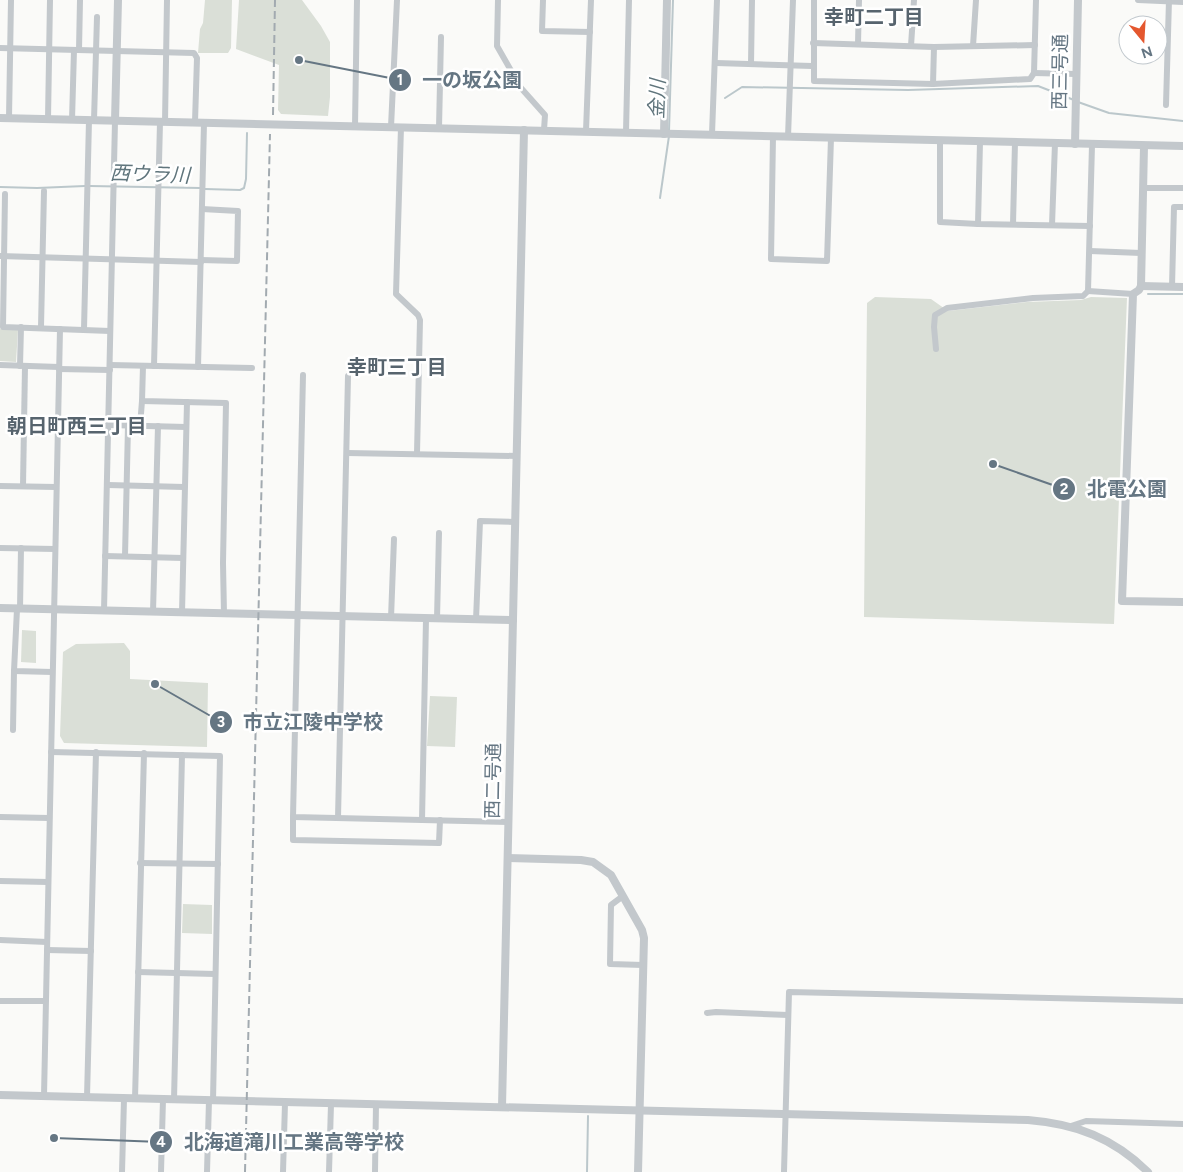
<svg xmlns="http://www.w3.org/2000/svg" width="1183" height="1172" viewBox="0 0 1183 1172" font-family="Figtree,'Noto Sans JP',sans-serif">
	<rect width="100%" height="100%" fill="#fafaf8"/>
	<!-- green -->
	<g fill="#dadfd7">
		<polygon points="205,0 232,0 231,48 228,53 198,53 200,29 203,23"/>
		<polygon points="239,0 302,0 321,26 330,42 330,97 328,116 281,114 278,110 279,65 236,49"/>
		<polygon points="875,297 931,299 948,311 1027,302 1081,300 1091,297 1127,298 1114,624 864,617 867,303"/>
		<polygon points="0,329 18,329 16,362 0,361"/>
		<polygon points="22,630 36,631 36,663 21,662"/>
		<polygon points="124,643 130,651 130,679 208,683 207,747 64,743 60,736 63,652 76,644"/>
		<polygon points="430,696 457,697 455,747 427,746"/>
		<polygon points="183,904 212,905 212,934 182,933"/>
	</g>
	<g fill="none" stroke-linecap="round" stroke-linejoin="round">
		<!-- stream -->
		<g stroke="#bbc7cb" stroke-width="2">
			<polyline points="725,98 742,87 908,90 1038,86 1074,100"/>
			<polyline points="1078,102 1109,113 1183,121"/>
			<polyline points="669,131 673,0"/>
			<polyline points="90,186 200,188"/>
			<polyline points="0,187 37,188 85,186"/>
			<polyline points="205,189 240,190 244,188 246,179 247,133"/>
			<polyline points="660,198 669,136"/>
			<polyline points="1148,294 1183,294"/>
			<polyline points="587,1172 588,1116"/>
		</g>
		<!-- minor -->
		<g stroke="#c3c8cc" stroke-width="6">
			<polyline points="498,0 497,46 521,88 545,115 544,130"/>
			<polyline points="543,0 542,31 590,32"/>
			<polyline points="814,0 814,81 933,84 1030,79 1034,73 1036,0"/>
			<polyline points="1138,0 1183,2"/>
			<polyline points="813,43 934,47 1035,45"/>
			<polyline points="858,44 859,0"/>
			<polyline points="911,46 914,0"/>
			<polyline points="973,46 976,0"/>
			<polyline points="0,48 194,53 197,58 195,122"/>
			<polyline points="79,50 80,0"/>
			<polyline points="716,63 812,66"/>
			<polyline points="751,64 752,0"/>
			<polyline points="1034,73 1076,74"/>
			<polyline points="933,84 934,47"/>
			<polyline points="1166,105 1169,0"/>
			<polyline points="9,118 11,0"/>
			<polyline points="48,119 50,0"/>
			<polyline points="72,120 74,50"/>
			<polyline points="94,120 97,17"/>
			<polyline points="165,122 167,0"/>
			<polyline points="355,126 357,0"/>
			<polyline points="391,127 397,0"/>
			<polyline points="401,127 396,294 418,315 420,320 417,453"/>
			<polyline points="439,128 441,37"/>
			<polyline points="586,131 591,0"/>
			<polyline points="626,132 629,0"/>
			<polyline points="712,134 717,0"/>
			<polyline points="773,136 771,259 827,261 831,138"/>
			<polyline points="788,137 793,0"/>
			<polyline points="940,141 940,222 978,224"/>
			<polyline points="980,142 978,224 1090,226"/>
			<polyline points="1143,188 1183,188"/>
			<polyline points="5,194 3,327 110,331"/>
			<polyline points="1013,224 1015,142"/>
			<polyline points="1052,225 1055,143"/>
			<polyline points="1090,251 1141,253"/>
			<polyline points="0,256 201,262"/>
			<polyline points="201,260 237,261 238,211 202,209"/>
			<polyline points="1172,287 1174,207 1183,207"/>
			<polyline points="1088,291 1133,294"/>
			<polyline points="41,327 44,191"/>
			<polyline points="84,329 89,120"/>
			<polyline points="936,349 934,327 935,315 947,308 1033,298 1083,296 1088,291 1092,145"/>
			<polyline points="0,365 59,367"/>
			<polyline points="110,365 252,368"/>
			<polyline points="20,366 21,327"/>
			<polyline points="143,366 142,401 226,403 223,563 224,614"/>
			<polyline points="154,366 160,122"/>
			<polyline points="198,367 204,123"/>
			<polyline points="59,369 110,370"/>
			<polyline points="303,375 293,817 508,822"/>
			<polyline points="109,425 186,427"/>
			<polyline points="140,426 142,401"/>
			<polyline points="347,453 517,456"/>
			<polyline points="108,485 184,487"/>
			<polyline points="0,486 56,487"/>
			<polyline points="23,486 25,366"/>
			<polyline points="0,548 55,549"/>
			<polyline points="105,556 183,558"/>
			<polyline points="125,556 128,426"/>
			<polyline points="17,609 14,671 52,672"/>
			<polyline points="20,609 21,548"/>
			<polyline points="104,611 115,121"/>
			<polyline points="153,612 158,426"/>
			<polyline points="182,613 187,402"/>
			<polyline points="391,618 394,539"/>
			<polyline points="437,619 439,533"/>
			<polyline points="476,620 480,521 515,522"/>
			<polyline points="13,730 14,671"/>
			<polyline points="51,752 220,756 213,1101"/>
			<polyline points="0,817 49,818"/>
			<polyline points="293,817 293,840 439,843 440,820"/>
			<polyline points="338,818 348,376"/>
			<polyline points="422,820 426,619"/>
			<polyline points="140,863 218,864"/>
			<polyline points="0,881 48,882"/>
			<polyline points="623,896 611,905 610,964 643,965"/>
			<polyline points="0,940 47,942"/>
			<polyline points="47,950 91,951"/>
			<polyline points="138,972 215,974"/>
			<polyline points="0,1001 45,1001"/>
			<polyline points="707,1013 716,1012 788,1015"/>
			<polyline points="44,1096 60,329"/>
			<polyline points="87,1097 96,752"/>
			<polyline points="135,1099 144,753"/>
			<polyline points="174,1100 182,755"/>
			<polyline points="1071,1126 1086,1121 1183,1124"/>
			<polyline points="122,1172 124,1099"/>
			<polyline points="161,1172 163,1099"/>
			<polyline points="207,1172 209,1100"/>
			<polyline points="283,1172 285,1103"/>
			<polyline points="329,1172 331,1104"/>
			<polyline points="375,1172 376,1104"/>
			<polyline points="784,1172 789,992 1183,1001"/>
		</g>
		<!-- tertiary -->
		<g stroke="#c3c8cc" stroke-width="8">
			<polyline points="0,118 1183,146"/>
			<polyline points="115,121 118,0"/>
			<polyline points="664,134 667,0"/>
			<polyline points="1075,144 1078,0"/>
			<polyline points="1144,146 1141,286 1139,290 1133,294 1122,601 1183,602"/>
			<polyline points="1141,286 1183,287"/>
			<polyline points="0,608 513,620"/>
			<polyline points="508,858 581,860 593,862 611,875 642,930 644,938 638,1172"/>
			<path d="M0,1095L1028,1120C1077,1124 1113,1138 1148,1172"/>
			<polyline points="502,1107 524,130"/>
		</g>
		<!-- rail -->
		<g stroke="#a2aab0" stroke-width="2" stroke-dasharray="8 4" stroke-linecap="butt">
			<polyline points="273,115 275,0"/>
			<polyline points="245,1172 270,134"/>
		</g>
	</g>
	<g text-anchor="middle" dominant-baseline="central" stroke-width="5" stroke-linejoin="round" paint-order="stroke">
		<!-- street labels -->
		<g font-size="19" fill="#657683" stroke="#fff">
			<text transform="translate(1060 72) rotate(-89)">西三号通</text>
			<text transform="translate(493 781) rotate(-89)">西二号通</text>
		</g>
		<!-- neighbourhood labels -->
		<g font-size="20" font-weight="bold" fill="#57646e" stroke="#fff">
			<text x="874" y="17">幸町二丁目</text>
			<text x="397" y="367">幸町三丁目</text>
			<text x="77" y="426">朝日町西三丁目</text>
		</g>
		<!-- water labels -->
		<g font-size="20" font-style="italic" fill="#60757c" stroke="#fff">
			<text transform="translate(657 99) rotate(-88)">金川</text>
			<text transform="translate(150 174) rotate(2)">西ウラ川</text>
		</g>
	</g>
	<!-- callouts -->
	<path fill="none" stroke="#657683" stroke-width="2" d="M299 60L400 80M993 464L1064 489M155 684L221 722M54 1138L161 1142"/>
	<g fill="#657683" stroke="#fff" stroke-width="2">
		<circle cx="299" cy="60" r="5"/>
		<circle cx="993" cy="464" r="5"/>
		<circle cx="155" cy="684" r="5"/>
		<circle cx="54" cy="1138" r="5"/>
		<circle cx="400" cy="80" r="12"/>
		<circle cx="1064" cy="489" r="12"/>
		<circle cx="221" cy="722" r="12"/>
		<circle cx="161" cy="1142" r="12"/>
	</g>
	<g font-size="15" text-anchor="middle" font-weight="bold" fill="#fff">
		<text x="400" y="85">1</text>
		<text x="1064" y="494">2</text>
		<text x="221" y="727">3</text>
		<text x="161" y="1147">4</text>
	</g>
	<g font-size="20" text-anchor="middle" font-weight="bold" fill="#657683" stroke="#fff" stroke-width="5" stroke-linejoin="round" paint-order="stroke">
		<text x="472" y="87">一の坂公園</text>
		<text x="1127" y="496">北電公園</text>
		<text x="313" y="729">市立江陵中学校</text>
		<text x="294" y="1149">北海道滝川工業高等学校</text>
	</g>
	<!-- north arrow -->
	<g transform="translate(1143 40) rotate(162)"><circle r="24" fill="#ffffff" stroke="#c1c8cd"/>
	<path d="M0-4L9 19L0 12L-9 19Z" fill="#e4572e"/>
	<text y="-8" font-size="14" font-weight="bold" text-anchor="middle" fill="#657683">N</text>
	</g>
</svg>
